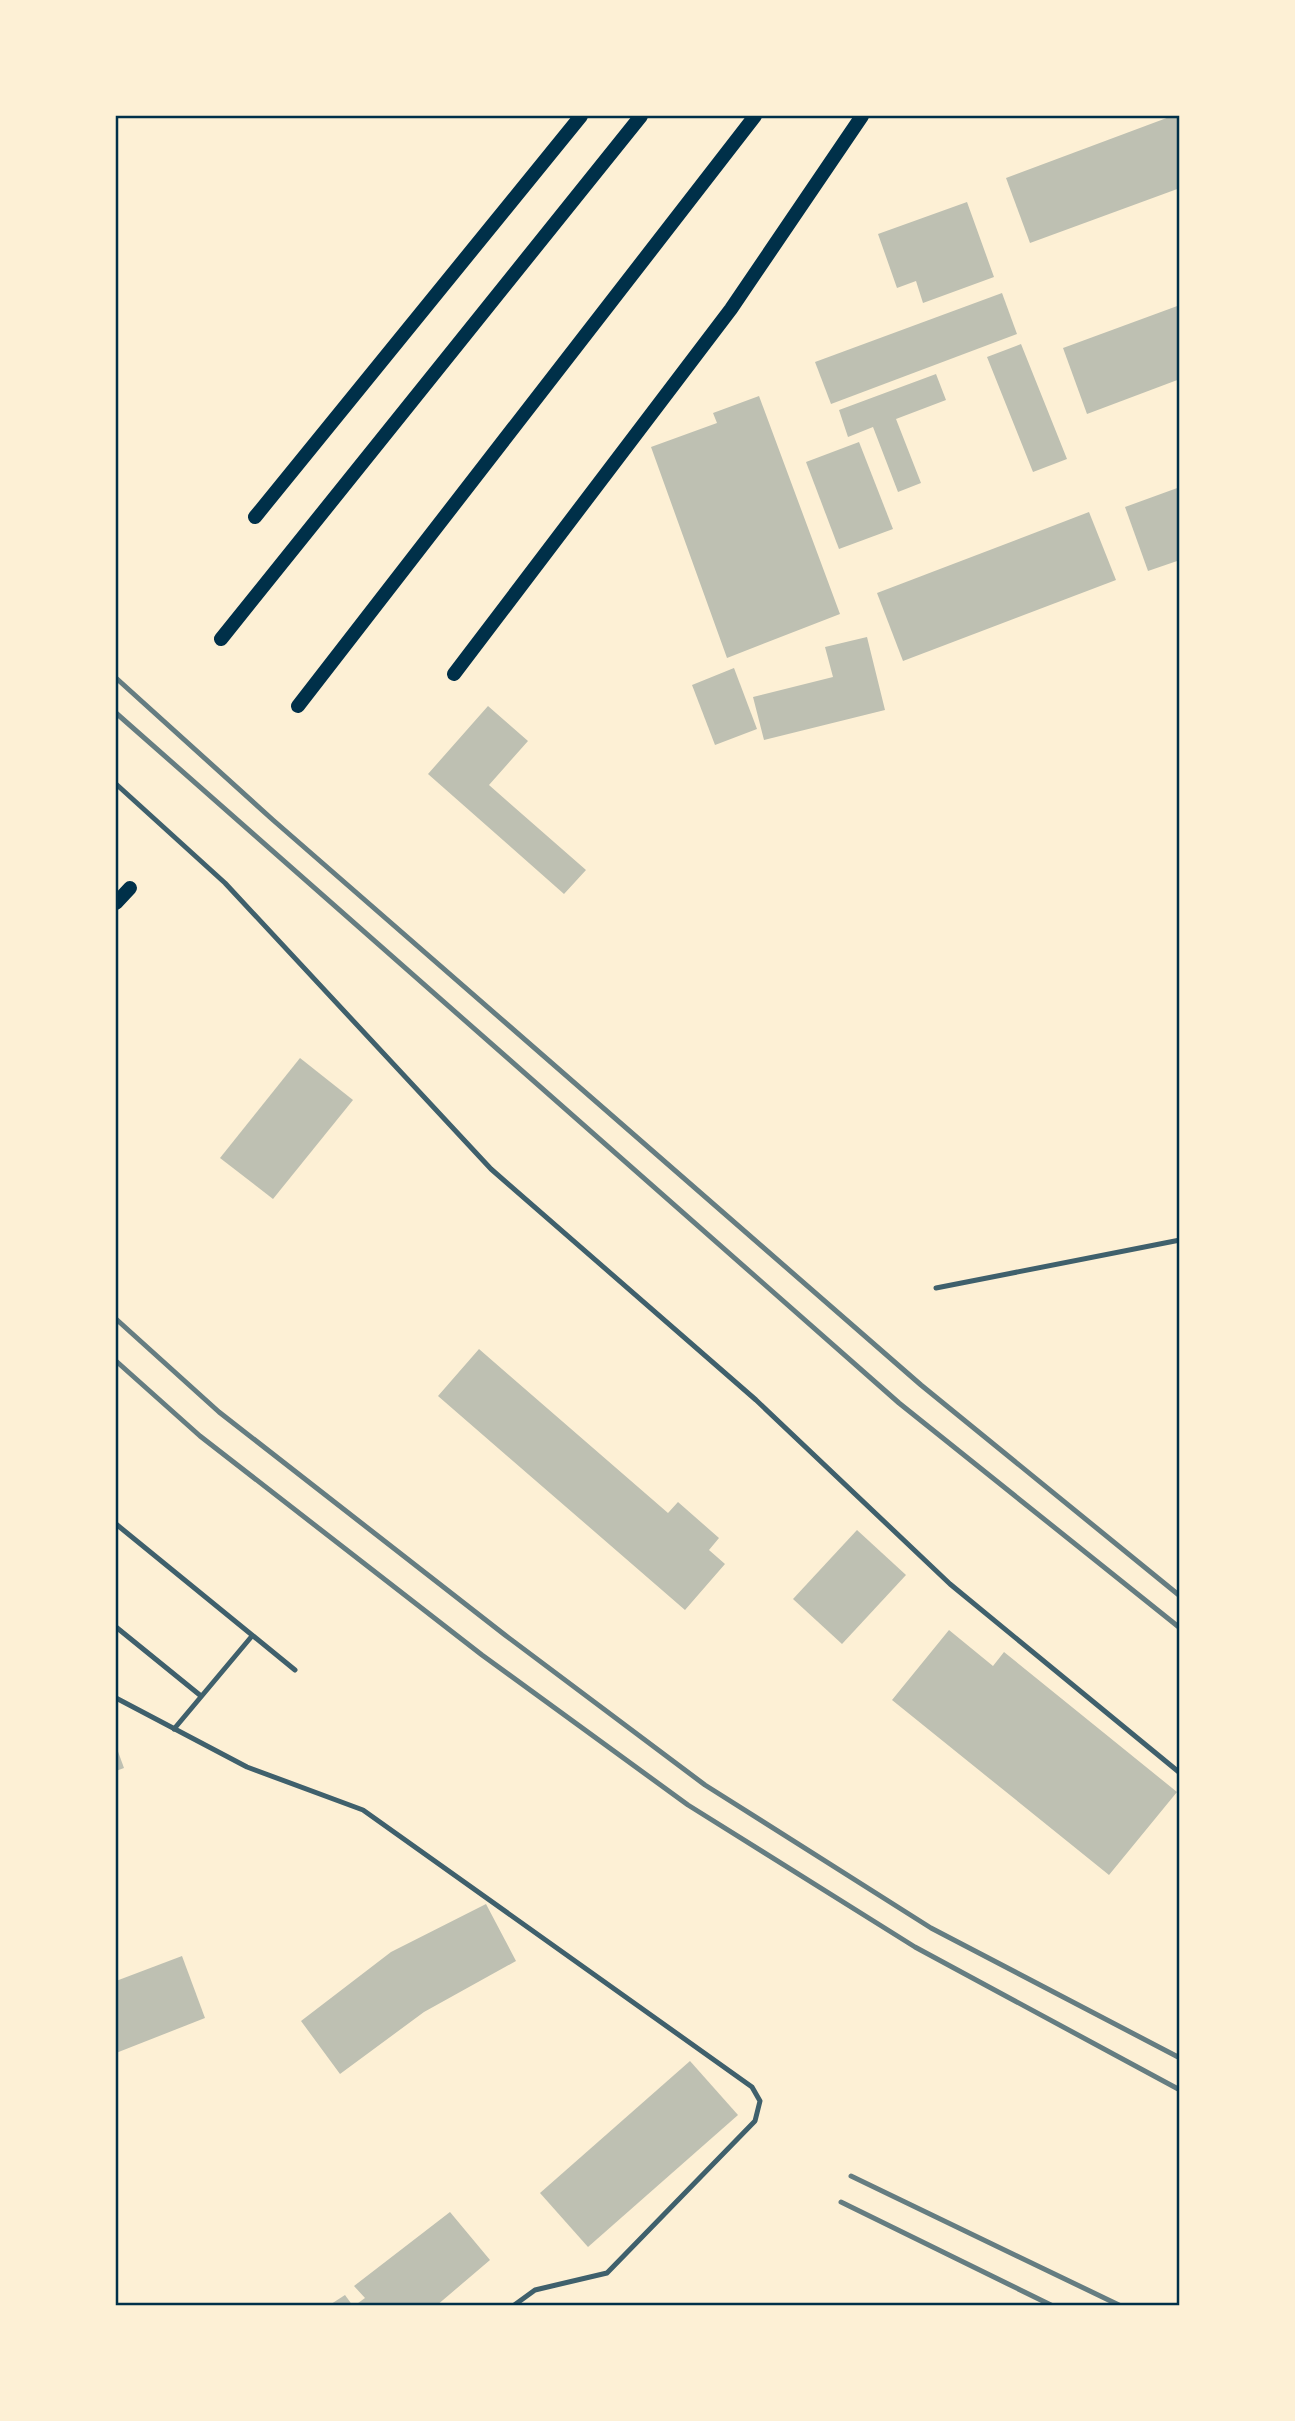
<svg xmlns="http://www.w3.org/2000/svg" width="1295" height="2421" viewBox="0 0 1295 2421" font-family="Figtree,sans-serif">
	<rect width="100%" height="100%" fill="#fdf0d5"/>
	<!-- building -->
	<g fill="#bec0b2">
		<polygon points="1172,116 1180,116 1180,188 1030,243 1006,178"/>
		<polygon points="967,202 994,277 923,303 916,281 897,288 878,234"/>
		<polygon points="1002,293 1017,334 831,404 815,362"/>
		<polygon points="1180,305 1180,379 1087,414 1063,348"/>
		<polygon points="1021,344 1067,459 1033,472 987,357"/>
		<polygon points="936,374 946,400 896,419 921,483 898,492 873,427 848,437 839,410"/>
		<polygon points="759,396 840,614 727,658 651,447 717,423 713,413"/>
		<polygon points="859,442 893,529 839,549 806,462"/>
		<polygon points="1180,487 1180,560 1148,571 1125,507"/>
		<polygon points="1089,512 1116,580 903,661 877,593"/>
		<polygon points="867,637 885,710 764,740 753,697 833,677 825,647"/>
		<polygon points="734,668 757,729 715,745 692,685"/>
		<polygon points="488,706 528,741 489,785 586,870 564,894 428,774"/>
		<polygon points="300,1058 353,1100 273,1199 220,1158"/>
		<polygon points="479,1349 668,1513 678,1502 719,1538 709,1550 725,1564 685,1610 438,1396"/>
		<polygon points="857,1530 906,1575 842,1644 793,1599"/>
		<polygon points="949,1630 993,1666 1004,1652 1177,1792 1109,1875 892,1700"/>
		<polygon points="116,1746 124,1768 116,1771"/>
		<polygon points="486,1904 516,1961 424,2012 340,2074 301,2021 391,1952"/>
		<polygon points="182,1956 205,2018 116,2053 116,1981"/>
		<polygon points="690,2061 738,2115 588,2247 540,2193"/>
		<polygon points="450,2212 490,2260 436,2306 354,2306 365,2298 354,2286"/>
		<polygon points="345,2295 353,2306 328,2306"/>
	</g>
	<g fill="none" stroke-linecap="round" stroke-linejoin="round">
		<!-- service -->
		<g stroke="#3f606c" stroke-width="5">
			<polyline points="116,784 225,883 491,1169 756,1400 950,1584 1180,1773"/>
			<polyline points="936,1288 1180,1240"/>
			<polyline points="116,1524 295,1670"/>
			<polyline points="116,1627 201,1696"/>
			<polyline points="116,1698 247,1767 363,1810 752,2087 760,2101 755,2121 607,2273 535,2290 513,2306"/>
			<polyline points="174,1729 252,1636"/>
		</g>
		<!-- secondary -->
		<g stroke="#003049" stroke-width="14">
			<polyline points="255,517 581,116"/>
			<polyline points="221,639 641,116"/>
			<polyline points="454,674 731,309 862,116"/>
			<polyline points="298,706 755,116"/>
			<polyline points="116,903 130,888"/>
		</g>
		<!-- rail -->
		<g stroke="#657d81" stroke-width="5">
			<polyline points="116,678 273,820 921,1385 1180,1596"/>
			<polyline points="116,713 899,1403 1180,1628"/>
			<polyline points="116,1319 219,1412 505,1635 705,1785 931,1928 1180,2058"/>
			<polyline points="116,1361 200,1436 482,1655 688,1805 915,1947 1180,2090"/>
			<polyline points="851,2176 1121,2306"/>
			<polyline points="841,2202 1053,2306"/>
		</g>
	</g>
	<!-- border -->
	<rect width="1295" height="2421" fill="none" stroke="#fdf0d5" stroke-width="234"/>
	<rect x="117" y="117" width="1061" height="2187" fill="none" stroke="#003049" stroke-width="2.5"/>
</svg>
